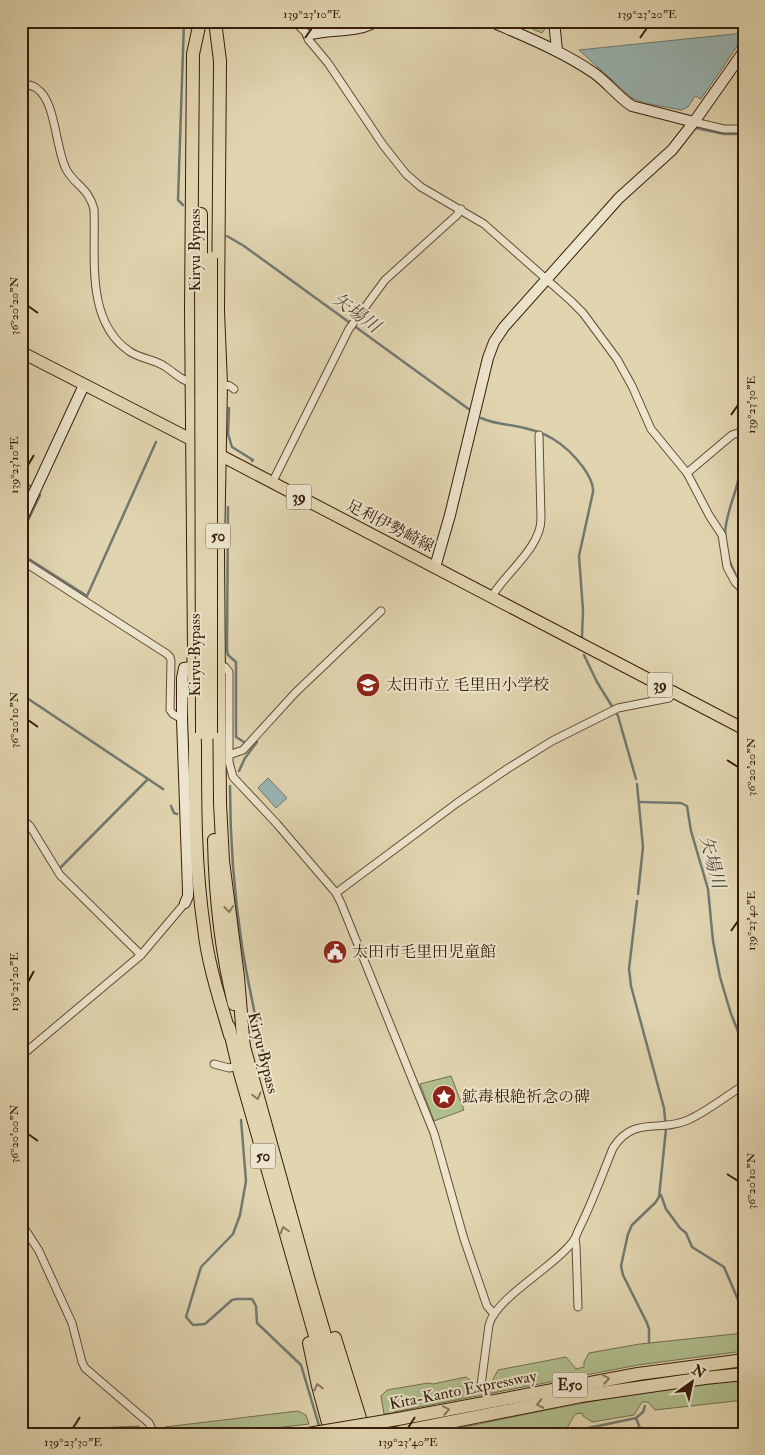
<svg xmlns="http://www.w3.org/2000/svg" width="765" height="1455" viewBox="0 0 765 1455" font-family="'IM FELL Double Pica','Noto Serif JP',serif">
	<rect width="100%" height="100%" fill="#e1d5b0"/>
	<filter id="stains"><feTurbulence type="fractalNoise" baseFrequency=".004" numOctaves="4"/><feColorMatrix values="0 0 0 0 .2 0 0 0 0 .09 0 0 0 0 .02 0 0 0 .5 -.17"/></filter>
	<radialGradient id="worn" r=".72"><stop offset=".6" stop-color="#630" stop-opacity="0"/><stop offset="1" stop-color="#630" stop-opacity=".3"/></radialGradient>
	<!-- green -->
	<g fill="#b0be8d" stroke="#746e4c">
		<polygon points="514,21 545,21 545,29 542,33"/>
		<polygon points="451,1076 464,1110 434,1121 420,1084"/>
		<polygon points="744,1333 744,1351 638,1365 394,1412 394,1413 384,1414 381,1396 387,1390 428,1383 433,1384 466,1377 474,1383 476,1388 490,1385 498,1370 566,1357 576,1369 584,1367 584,1362 589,1353 640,1344"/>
		<path d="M744,1380V1400L655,1410L648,1402H642L634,1415L592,1422L583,1416L582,1413L575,1414L567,1428L543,1434H430C533,1413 638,1389 744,1380Z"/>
		<polygon points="298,1411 306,1415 309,1424 225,1434 159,1434 165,1427"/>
		<polygon points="139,1426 144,1434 21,1434 21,1427 72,1429"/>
	</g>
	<!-- water -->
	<g fill="#98b6b5" stroke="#717971">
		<polygon points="744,33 743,38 701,99 695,96 688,107 681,110 644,103 632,98 579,50"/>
		<polygon points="268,778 287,798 276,808 258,788"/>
	</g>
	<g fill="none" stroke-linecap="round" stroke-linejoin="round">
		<!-- stream -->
		<g stroke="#717971" stroke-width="2.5">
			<polyline points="696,128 724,134 744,134"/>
			<polyline points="183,205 178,200 184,21"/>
			<polyline points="227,236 244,246 470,410"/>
			<polyline points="229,408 228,434 232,447 253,460 252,461"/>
			<path d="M481,418C492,423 503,424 515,426C545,431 564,442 583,467C588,474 594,483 593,492L579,556L583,610L582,637"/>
			<polyline points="21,480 30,486"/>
			<polyline points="228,507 227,649 228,655 236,662 236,737 244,742"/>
			<polyline points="21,535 40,495"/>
			<path d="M725,535C725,516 734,499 738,481C740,471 740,463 744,454"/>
			<polyline points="21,554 87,596 156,442"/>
			<polyline points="729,560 737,578 744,586"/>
			<polyline points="584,655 597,682 618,716 636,779"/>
			<polyline points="21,694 163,789"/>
			<polyline points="239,771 245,758 257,742"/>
			<polyline points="637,784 643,847 638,894"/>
			<path d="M230,786C230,839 234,893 242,946C249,991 260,1036 269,1081"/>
			<polyline points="639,802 681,803 687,806 691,831 708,889 713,941 720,977 731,1014 744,1046"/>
			<polyline points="171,806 174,813 177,814"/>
			<polyline points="61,867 148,779"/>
			<polyline points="637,901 629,969 631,986 664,1108 666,1129 659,1197 655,1203 632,1225 628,1234 621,1266 623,1275 647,1323 649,1329 649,1342"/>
			<polyline points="241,1120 246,1181 240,1215 233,1234 201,1267 186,1317 193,1325 205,1324 232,1300 237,1299 252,1299 256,1306 257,1323 301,1365 320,1429"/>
			<polyline points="661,1195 666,1209 680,1228 686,1233 692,1247 724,1267 739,1302 744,1305"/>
			<polyline points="636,1418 642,1434"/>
			<polyline points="560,1434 636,1418 643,1412 645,1406"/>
		</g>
		<!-- street-tunnel -->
		<polyline stroke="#bfb08f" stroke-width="7" stroke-dasharray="7 3.5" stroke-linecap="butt" points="476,1434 481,1385"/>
		<!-- street casing -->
		<g stroke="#624b34" stroke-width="9">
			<g id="street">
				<polyline points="294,21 308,35 308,39 328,63 383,145 406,174 421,187 484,224 571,301 583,313 617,359 632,386 651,429 687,473 709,515 722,535 727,567 735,582 744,591"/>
				<path d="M21,83C26,84 32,85 36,88C56,100 55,147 66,169C75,186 88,187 94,209C96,256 85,321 129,351C140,359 154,359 164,366C174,372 181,381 193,383"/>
				<polyline points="694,122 724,129 744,129"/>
				<polyline points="219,384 230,386 234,389"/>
				<polyline points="687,473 732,435 744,431"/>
				<polyline points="272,483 349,329 385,280 457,215 461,209"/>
				<polyline points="21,560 167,654 170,657 171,661 170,710 173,714 182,719"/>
				<path d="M492,596C506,573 541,547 541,519L539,435"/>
				<polyline points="219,666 225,667 229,672 229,762 233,777 277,824 336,893 341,903 434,1133 464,1239 487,1306 494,1314"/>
				<polyline points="229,755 243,750 295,693 381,611"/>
				<polyline points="21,818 30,826 60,875 141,955"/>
				<polyline points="336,893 457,803 507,769 552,741 618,708 669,698 673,692"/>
				<polyline points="21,1056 141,955 185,903"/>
				<polyline points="214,1064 229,1068 238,1066"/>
				<polyline points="21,1223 39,1251 72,1323 82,1362 85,1368 149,1423 152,1429 152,1434"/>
				<polyline points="575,1239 576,1245 578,1307"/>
				<path d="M481,1385L489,1325C496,1297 555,1267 574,1240C576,1237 577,1233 579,1229C592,1203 602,1175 613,1148C634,1115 659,1133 688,1120C708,1111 726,1096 744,1085"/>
			</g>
		</g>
		<!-- secondary casing -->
		<g stroke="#371d0a" stroke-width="12">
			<g id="secondary">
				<path d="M490,21C526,37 562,51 594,73C608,83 618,97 632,106L694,122"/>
				<polyline points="554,21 557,50"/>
				<path d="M308,35C330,28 357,34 376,21"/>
				<polyline points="21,521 84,385"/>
				<polyline points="435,567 450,515 488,358 494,342 504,327 619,198 672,150 694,122 744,51"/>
				<polyline points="185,903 188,896 188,890 182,719 182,678 184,668 200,666"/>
			</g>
		</g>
		<!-- primary casing -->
		<g stroke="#371d0a" stroke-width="13">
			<g id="primary">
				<polyline points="21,352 200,444"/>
				<polyline points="214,452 744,729"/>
			</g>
		</g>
		<!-- highway casing -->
		<g stroke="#371d0a" stroke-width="14">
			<g id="highway">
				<polyline points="215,21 220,61 218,311 221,384 218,552 220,803 223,861 238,977 244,1049"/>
				<path d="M200,22L193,54L191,311L194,650C192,682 194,714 195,746C195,807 195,867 204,928C208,965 220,1000 230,1035"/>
				<polyline points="201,214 201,258"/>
				<path d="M214,840C215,894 221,951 234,1004"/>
				<polyline points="229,1027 238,1066 343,1434"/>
				<polyline points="243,1043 308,1277 354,1434"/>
				<polyline points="335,1338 365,1434"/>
				<polyline points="309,1343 318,1386 331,1434"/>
				<polyline points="398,1419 638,1374 744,1360"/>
				<polyline points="390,1434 581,1396 705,1378 744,1374"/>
			</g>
		</g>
		<!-- street -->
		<use href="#street" stroke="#ece4cc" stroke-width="7"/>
		<!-- secondary -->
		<use href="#secondary" stroke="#ece4cc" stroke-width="10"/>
		<!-- primary -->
		<use href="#primary" stroke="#e1d5b0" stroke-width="11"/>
		<!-- highway -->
		<use href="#highway" stroke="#e1d5b0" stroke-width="12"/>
		<!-- highway-bridge casing -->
		<g stroke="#371d0a" stroke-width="14" stroke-linecap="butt">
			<g id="highway-bridge">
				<polyline points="201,258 202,733"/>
				<polyline points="211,258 211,733"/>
				<polyline points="308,1434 398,1419"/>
			</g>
		</g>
		<!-- highway-bridge -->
		<use href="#highway-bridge" stroke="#e1d5b0" stroke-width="12"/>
	</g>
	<!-- one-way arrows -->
	<defs><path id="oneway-chevron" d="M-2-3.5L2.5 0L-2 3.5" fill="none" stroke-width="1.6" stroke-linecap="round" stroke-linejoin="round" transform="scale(1.25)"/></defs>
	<g stroke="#8c795d">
		<use href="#oneway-chevron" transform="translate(229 909) rotate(83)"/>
		<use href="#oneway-chevron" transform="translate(257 1096) rotate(74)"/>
		<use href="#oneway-chevron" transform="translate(284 1230) rotate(-106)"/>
		<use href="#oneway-chevron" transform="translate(606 1379) rotate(-10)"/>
		<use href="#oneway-chevron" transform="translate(318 1387) rotate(-104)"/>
		<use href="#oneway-chevron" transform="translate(540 1404) rotate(168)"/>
		<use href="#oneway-chevron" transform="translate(446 1410) rotate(-11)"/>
	</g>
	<!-- ticks -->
	<path fill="none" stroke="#371d0a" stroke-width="2" d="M305,38L312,28M640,38L647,28M28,306L38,313M731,415L738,405M28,465L34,455M28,720L38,727M727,760L738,767M731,931L738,921M28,982L34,971M28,1134L38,1141M727,1174L738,1181M73,1428L80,1417M408,1428L415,1417"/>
	<!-- icons -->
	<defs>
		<g id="school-disc" transform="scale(1.25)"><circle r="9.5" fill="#8f2418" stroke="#ece4cc"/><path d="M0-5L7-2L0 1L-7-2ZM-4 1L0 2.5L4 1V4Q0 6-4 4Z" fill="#fff"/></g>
		<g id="civic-disc" transform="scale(1.25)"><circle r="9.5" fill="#8f2418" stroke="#ece4cc"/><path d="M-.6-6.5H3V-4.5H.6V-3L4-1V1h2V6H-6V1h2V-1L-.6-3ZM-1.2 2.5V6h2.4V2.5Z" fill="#fff"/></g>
		<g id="sight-disc" transform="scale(1.25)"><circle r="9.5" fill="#8f2418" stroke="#ece4cc"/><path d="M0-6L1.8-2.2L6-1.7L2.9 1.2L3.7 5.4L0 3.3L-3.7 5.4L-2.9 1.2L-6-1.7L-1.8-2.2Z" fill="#fff"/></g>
	</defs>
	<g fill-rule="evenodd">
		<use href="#school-disc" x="368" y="685"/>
		<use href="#civic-disc" x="335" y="952"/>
		<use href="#sight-disc" x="444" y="1097"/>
	</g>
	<g text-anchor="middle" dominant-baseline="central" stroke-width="4" stroke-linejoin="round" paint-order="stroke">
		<!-- shield labels -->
		<g fill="#ece4cc" stroke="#6d5944" stroke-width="1">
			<rect x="286.5" y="484.5" width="25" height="25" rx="4"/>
			<rect x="205.5" y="523.5" width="25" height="25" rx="4"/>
			<rect x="647.5" y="672.5" width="25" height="25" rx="4"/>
			<rect x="250.5" y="1143.5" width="25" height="25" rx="4"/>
			<rect x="552.5" y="1372.5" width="35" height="25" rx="4"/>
		</g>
		<g font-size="15" font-weight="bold" fill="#371d0a">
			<text x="299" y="497">39</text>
			<text x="218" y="536">50</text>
			<text x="660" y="685">39</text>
			<text x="263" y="1156">50</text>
			<text x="570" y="1385">E50</text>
		</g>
		<!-- street labels -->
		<g font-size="16" fill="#371d0a" stroke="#ece4cc">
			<text transform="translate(195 250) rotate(-90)">Kiryu Bypass</text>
			<text transform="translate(390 526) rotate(27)">足利伊勢崎線</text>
			<text transform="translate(195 655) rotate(-90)">Kiryu Bypass</text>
			<text transform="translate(263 1053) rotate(76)">Kiryu Bypass</text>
			<text transform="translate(463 1390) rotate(-11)">Kita-Kanto Expressway</text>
		</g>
		<!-- poi labels -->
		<g font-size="16" fill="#371d0a" stroke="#ece4cc" text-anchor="start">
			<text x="386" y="685">太田市立 毛里田小学校</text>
			<text x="352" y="952">太田市毛里田児童館</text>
			<text x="462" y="1097">鉱毒根絶祈念の碑</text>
		</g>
		<!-- water labels -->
		<g font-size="18" font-style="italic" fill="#544b3d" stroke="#ece4cc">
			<text transform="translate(356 313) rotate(36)">矢場川</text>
			<text transform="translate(712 862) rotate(75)">矢場川</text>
		</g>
	</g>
	<!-- margin -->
	<rect width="765" height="1455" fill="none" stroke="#e1d5b0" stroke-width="55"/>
	<!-- north arrow -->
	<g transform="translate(692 1382) rotate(33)" stroke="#ece4cc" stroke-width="4" paint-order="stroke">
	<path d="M0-4L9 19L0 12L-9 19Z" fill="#371d0a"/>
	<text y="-8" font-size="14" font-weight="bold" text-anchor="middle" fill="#371d0a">N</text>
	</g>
	<rect x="28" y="28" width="710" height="1400" fill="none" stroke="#371d0a" stroke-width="2"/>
	<g font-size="12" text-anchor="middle" fill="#371d0a">
		<text x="312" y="18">139°23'10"E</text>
		<text x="647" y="18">139°23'20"E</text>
		<text transform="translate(14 306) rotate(-90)" y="4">36°20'20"N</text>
		<text transform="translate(751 405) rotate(-90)" y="4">139°23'30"E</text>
		<text transform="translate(14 465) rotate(-90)" y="4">139°23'10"E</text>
		<text transform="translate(14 720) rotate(-90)" y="4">36°20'10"N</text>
		<text transform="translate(751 767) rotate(-90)" y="4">36°20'20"N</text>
		<text transform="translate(751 921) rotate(-90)" y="4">139°23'40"E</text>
		<text transform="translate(14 982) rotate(-90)" y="4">139°23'20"E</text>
		<text transform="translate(14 1134) rotate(-90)" y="4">36°20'00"N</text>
		<text transform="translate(751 1181) rotate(-90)" y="4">36°20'10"N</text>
		<text x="73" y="1446">139°23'30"E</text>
		<text x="408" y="1446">139°23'40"E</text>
	</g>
	<rect width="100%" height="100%" filter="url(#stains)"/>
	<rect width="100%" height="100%" fill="url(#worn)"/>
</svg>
